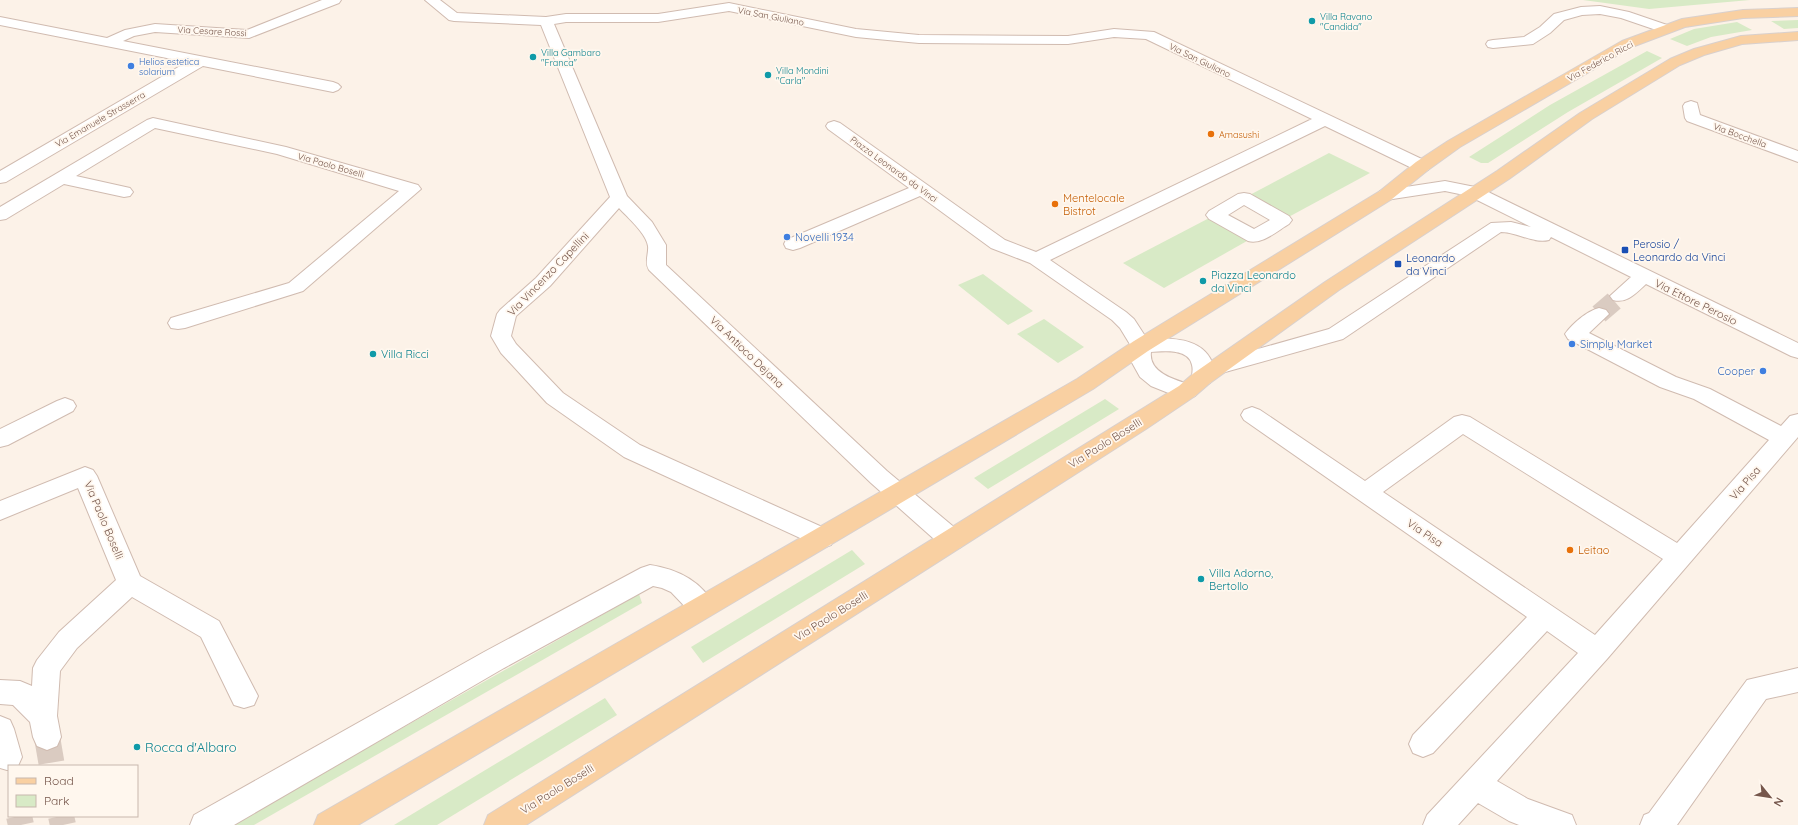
<svg xmlns="http://www.w3.org/2000/svg" width="1798" height="825" viewBox="0 0 1798 825" font-family="Quicksand,sans-serif">
	<rect width="100%" height="100%" fill="#fcf2e8"/>
	<!-- green -->
	<g fill="#d8eac6">
		<polygon points="1583,0 1750,0 1649,9"/>
		<polygon points="1798,20 1798,28 1784,29 1771,21"/>
		<polygon points="1737,22 1752,30 1711,37 1687,46 1670,39 1694,29"/>
		<polygon points="1647,51 1662,58 1568,112 1488,163 1481,163 1469,157 1550,105"/>
		<polygon points="1329,153 1370,173 1283,220 1244,198"/>
		<polygon points="1215,215 1254,237 1164,288 1123,263"/>
		<polygon points="983,274 1033,311 1008,325 958,285"/>
		<polygon points="1044,319 1084,347 1058,363 1017,334"/>
		<polygon points="1105,399 1119,409 988,489 974,478"/>
		<polygon points="852,550 865,564 703,663 691,647"/>
		<polygon points="639,594 642,603 254,825 231,825"/>
		<polygon points="605,698 617,715 437,825 394,825"/>
	</g>
	<g fill="none" stroke-linecap="round" stroke-linejoin="round">
		<!-- minor-tunnel-far1 -->
		<polyline stroke="#dacbc1" stroke-width="20" stroke-dasharray="20 10" stroke-linecap="butt" points="1599,314 1620,296"/>
		<!-- minor-tunnel -->
		<g stroke="#dacbc1" stroke-width="26" stroke-dasharray="26 14" stroke-linecap="butt">
			<polyline points="47,737 52,766"/>
			<polyline points="19,816 21,825"/>
			<polyline points="61,816 63,825"/>
		</g>
		<!-- minor casing -->
		<g stroke="#d0bbb0" stroke-width="2">
			<g id="minor">
				<polygon points="322,0 341,0 339,3 249,38 155,32 134,36 123,41 333,82 338,84 341,87 338,90 333,92 203,66 6,182 0,183 0,171 187,62 0,25 0,17 107,38 125,30 155,24 247,30"/>
				<path d="M425,0H440L457,13L546,17L566,14H658L729,3L856,29L919,35L1068,36L1114,29L1154,32L1428,162L1430,166L1428,170L1422,171L1416,170L1325,126L1050,260L1126,312L1134,319L1147,339C1170,338 1201,337 1212,362L1329,329L1491,223L1511,222L1531,227L1469,196L1445,191L1386,200L1380,199L1377,195L1380,191L1386,190L1445,181L1480,188L1798,343V358L1791,356L1646,284C1636,293 1627,304 1613,300L1610,296L1631,277L1551,237L1549,240C1534,244 1517,232 1501,232L1343,339L1218,374L1213,373L1210,383L1202,385L1194,383C1190,376 1194,372 1192,365C1189,348 1163,351 1151,352C1148,374 1179,381 1195,386L1198,391L1195,396L1187,398L1166,392L1151,386L1140,377L1130,359L1131,346L1120,328L1112,320L1030,263L991,248L920,196L800,248L793,250L786,248L784,244L786,240L909,188L828,129L826,126L828,123L834,121L840,123L1005,240L1036,252L1312,119L1146,39L1114,37L1068,44L919,43L856,37L729,11L658,22H566L554,24L627,196L652,222L666,245V265L887,471L961,533L964,540L961,547L952,550L943,547L871,483L649,270C644,262 649,254 648,246C646,233 628,218 619,208L550,286L516,316L511,336L516,344L563,393L640,445L831,531L834,538L831,545L822,548L624,457L547,403L501,353L491,336L497,314L500,310L536,278L610,197L541,25L454,21L449,20Z"/>
				<polygon points="1600,6 1629,12 1670,26 1672,29 1670,32 1665,33 1621,18 1600,14 1582,15 1564,20 1550,33 1533,44 1493,48 1488,47 1486,44 1488,41 1493,40 1524,37 1540,27 1554,14 1581,7"/>
				<polygon points="1691,101 1697,103 1700,115 1798,151 1798,162 1687,121 1685,118 1683,106 1685,103"/>
				<polygon points="153,118 286,147 418,185 421,189 303,291 185,328 178,329 171,328 168,323 171,318 289,283 399,191 277,154 155,128 76,176 130,188 133,192 130,196 124,197 64,184 6,219 0,220 0,207 147,120"/>
				<path d="M1244,193L1250,194L1289,216L1292,220L1289,224C1277,231 1262,245 1248,241L1209,219L1206,215L1209,211L1238,194ZM1244,205L1270,220L1254,229L1228,215Z"/>
				<path d="M1599,308L1606,310L1609,314L1589,333L1676,377L1710,389L1781,426L1790,416L1798,414V437L1607,659L1497,781L1528,799L1572,815L1576,825H1519L1509,821L1478,803L1458,825H1423L1427,815L1578,653L1547,631L1433,753L1423,757L1413,753L1409,744L1413,735L1527,617L1244,420L1241,415L1244,410L1252,407L1260,410L1365,481L1454,417L1462,415L1470,417L1677,543L1769,440L1694,399L1660,387L1568,339L1565,334C1572,324 1587,311 1599,308ZM1463,434L1663,559L1595,635L1383,492Z"/>
				<polygon points="65,398 73,401 76,406 73,411 8,445 0,447 0,429 57,401"/>
				<polygon points="85,467 93,470 97,476 140,576 219,621 258,696 254,705 244,708 234,705 201,637 132,597 77,648 60,671 57,716 61,737 57,746 47,750 37,746 33,737 30,722 13,705 0,704 0,680 20,681 32,686 33,668 37,660 59,632 116,580 78,488 0,520 0,501"/>
				<path d="M650,565C677,569 702,581 715,607L711,615L702,618L693,615L671,592L662,588L653,586L504,668L234,825H190L194,815L484,652L641,568Z"/>
				<polygon points="1798,668 1798,692 1766,699 1677,825 1640,825 1644,815 1649,813 1747,680"/>
				<polygon points="0,716 10,720 14,729 22,757 18,766 9,766 9,770 7,770 0,768"/>
			</g>
		</g>
		<!-- major casing -->
		<g stroke="#d9d0cd" stroke-width="2">
			<g id="major">
				<polygon points="1798,8 1798,16 1743,18 1685,27 1632,47 1460,147 1428,170 1392,199 1148,351 1093,389 358,825 314,825 318,815 1077,379 1134,341 1380,191 1416,162 1448,141 1622,41 1682,19 1743,10"/>
				<polygon points="1798,32 1798,40 1742,44 1704,55 1680,65 1592,119 1509,179 1339,290 1210,383 1195,396 1146,429 526,825 484,825 488,815 1179,386 1194,373 1325,282 1497,171 1580,113 1670,59 1694,49 1741,36"/>
			</g>
		</g>
		<!-- minor -->
		<use href="#minor" fill="#fff" fill-rule="evenodd"/>
		<!-- major -->
		<use href="#major" fill="#f9d0a2" fill-rule="evenodd"/>
	</g>
	<!-- markers -->
	<g fill="#0f9aa8" stroke="#fff7ee" stroke-width="1.5">
		<circle cx="1312" cy="21" r="4"/>
		<circle cx="533" cy="57" r="4"/>
		<circle cx="768" cy="75" r="4"/>
		<circle cx="1203" cy="281" r="4"/>
		<circle cx="373" cy="354" r="4"/>
		<circle cx="1201" cy="579" r="4"/>
		<circle cx="137" cy="747" r="4"/>
	</g>
	<g fill="#3f7fe0" stroke="#fff7ee" stroke-width="1.5">
		<circle cx="131" cy="66" r="4"/>
		<circle cx="787" cy="237" r="4"/>
		<circle cx="1572" cy="344" r="4"/>
		<circle cx="1763" cy="371" r="4"/>
	</g>
	<g fill="#e8710a" stroke="#fff7ee" stroke-width="1.5">
		<circle cx="1211" cy="134" r="4"/>
		<circle cx="1055" cy="204" r="4"/>
		<circle cx="1570" cy="550" r="4"/>
	</g>
	<g fill="#1a4fb4" stroke="#fff7ee" stroke-width="1.5">
		<rect x="1621" y="246" width="8" height="8" rx="2"/>
		<rect x="1394" y="260" width="8" height="8" rx="2"/>
	</g>
	<g text-anchor="middle" dominant-baseline="central" stroke-width="3.5" stroke-linejoin="round" paint-order="stroke">
		<!-- far-street labels -->
		<g font-size="9" fill="#76574c" stroke="#fff7ee">
			<text transform="translate(771 16) rotate(11)">Via San Giuliano</text>
			<text transform="translate(212 31) rotate(3)">Via Cesare Rossi</text>
			<text transform="translate(1200 60) rotate(26)">Via San Giuliano</text>
			<text transform="translate(1600 61) rotate(-29)">Via Federico Ricci</text>
			<text transform="translate(100 119) rotate(-30)">Via Emanuele Strasserra</text>
			<text transform="translate(1740 135) rotate(20)">Via Bocchella</text>
			<text transform="translate(331 165) rotate(16)">Via Paolo Boselli</text>
			<text transform="translate(894 169) rotate(36)">Piazza Leonardo da Vinci</text>
		</g>
		<!-- far-culture labels -->
		<g font-size="9" fill="#0d838f" stroke="#fff7ee" text-anchor="start">
			<text x="1320" y="16">Villa Ravano<tspan x="1320" dy="10">"Candida"</tspan></text>
			<text x="541" y="52">Villa Gambaro<tspan x="541" dy="10">"Franca"</tspan></text>
			<text x="776" y="70">Villa Mondini<tspan x="776" dy="10">"Carla"</tspan></text>
		</g>
		<!-- far-shop labels -->
		<g font-size="9" fill="#366cbe" stroke="#fff7ee" text-anchor="start">
			<text x="139" y="61">Helios estetica<tspan x="139" dy="10">solarium</tspan></text>
		</g>
		<!-- far-food labels -->
		<g font-size="9" fill="#c56008" stroke="#fff7ee" text-anchor="start">
			<text x="1219" y="134">Amasushi</text>
		</g>
		<!-- food labels -->
		<g font-size="11" fill="#c56008" stroke="#fff7ee" text-anchor="start">
			<text x="1063" y="198">Mentelocale<tspan x="1063" dy="13">Bistrot</tspan></text>
			<text x="1578" y="550">Leitao</text>
		</g>
		<!-- shop labels -->
		<g font-size="11" fill="#366cbe" stroke="#fff7ee" text-anchor="start">
			<text x="795" y="237">Novelli 1934</text>
			<text x="1580" y="344">Simply Market</text>
			<text x="1755" y="371" text-anchor="end">Cooper</text>
		</g>
		<!-- transit labels -->
		<g font-size="11" fill="#164399" stroke="#fff7ee" text-anchor="start">
			<text x="1633" y="244">Perosio /<tspan x="1633" dy="13">Leonardo da Vinci</tspan></text>
			<text x="1406" y="258">Leonardo<tspan x="1406" dy="13">da Vinci</tspan></text>
		</g>
		<!-- street labels -->
		<g font-size="11" fill="#76574c" stroke="#fff7ee">
			<text transform="translate(548 274) rotate(-46)">Via Vincenzo Capellini</text>
			<text transform="translate(1696 302) rotate(26)">Via Ettore Perosio</text>
			<text transform="translate(747 352) rotate(44)">Via Antioco Dejana</text>
			<text transform="translate(1105 443) rotate(-32)">Via Paolo Boselli</text>
			<text transform="translate(1745 483) rotate(-49)">Via Pisa</text>
			<text transform="translate(104 520) rotate(67)">Via Paolo Boselli</text>
			<text transform="translate(1425 533) rotate(34)">Via Pisa</text>
			<text transform="translate(831 616) rotate(-32)">Via Paolo Boselli</text>
			<text transform="translate(557 789) rotate(-32)">Via Paolo Boselli</text>
		</g>
		<!-- culture labels -->
		<g font-size="11" fill="#0d838f" stroke="#fff7ee" text-anchor="start">
			<text x="1211" y="275">Piazza Leonardo<tspan x="1211" dy="13">da Vinci</tspan></text>
			<text x="381" y="354">Villa Ricci</text>
			<text x="1209" y="573">Villa Adorno,<tspan x="1209" dy="13">Bertollo</tspan></text>
		</g>
		<!-- near-culture labels -->
		<g font-size="13" fill="#0d838f" stroke="#fff7ee" text-anchor="start">
			<text x="145" y="747">Rocca d'Albaro</text>
		</g>
	</g>
	<!-- legend -->
	<rect x="8" y="765" width="130" height="52" fill="#fff7ee" stroke="#c8b7ad"/>
	<rect x="16" y="778" width="20" height="6" fill="#f9d0a2" stroke="#c8b7ad"/>
	<text x="44" y="785" font-size="12" fill="#76574c">Road</text>
	<rect x="16" y="795" width="20" height="12" fill="#d8eac6" stroke="#c8b7ad"/>
	<text x="44" y="805" font-size="12" fill="#76574c">Park</text>
	<!-- north arrow -->
	<g transform="translate(1770 797) rotate(120)" stroke="#fff7ee" stroke-width="3" paint-order="stroke">
	<path d="M0-3L7 15L0 10L-7 15Z" fill="#76574c"/>
	<text y="-6" font-size="11" font-weight="bold" text-anchor="middle" fill="#76574c">N</text>
	</g>
</svg>
